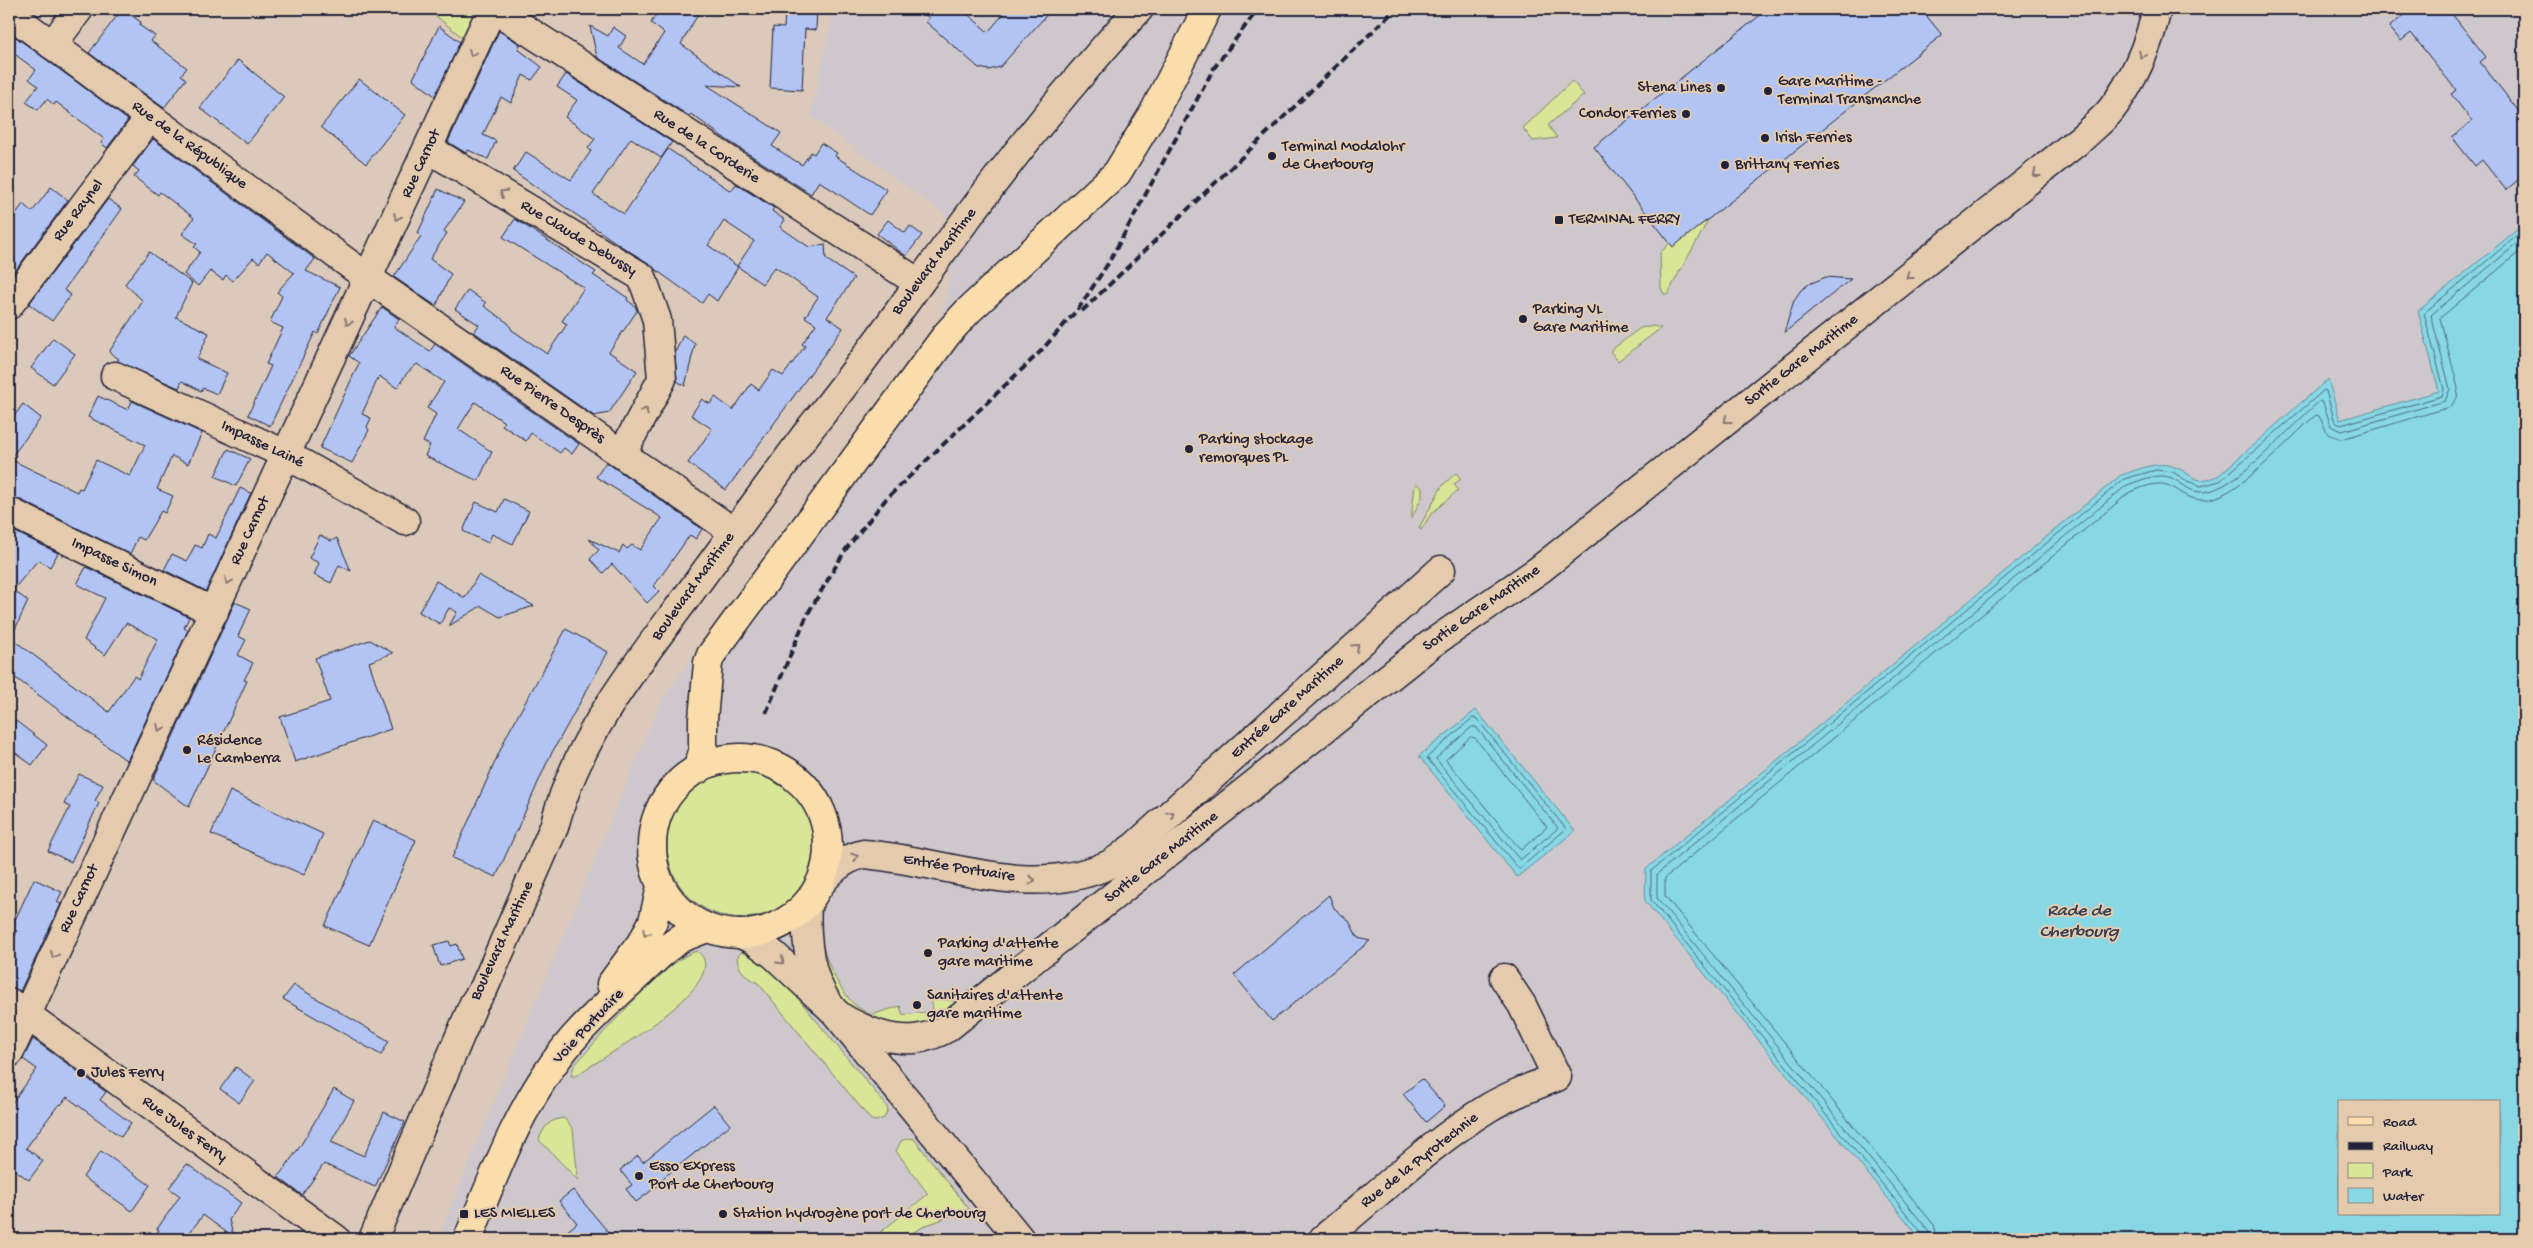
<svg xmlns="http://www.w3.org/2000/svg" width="2533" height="1248" viewBox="0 0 2533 1248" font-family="'Gochi Hand',sans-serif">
	<rect width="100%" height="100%" fill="#dbcabb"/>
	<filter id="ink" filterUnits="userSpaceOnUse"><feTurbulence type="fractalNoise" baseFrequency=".02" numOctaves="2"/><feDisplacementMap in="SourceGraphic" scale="10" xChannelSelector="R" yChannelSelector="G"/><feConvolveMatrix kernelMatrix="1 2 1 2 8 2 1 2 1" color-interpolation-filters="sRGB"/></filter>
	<g filter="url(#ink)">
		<!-- built -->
		<polygon fill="#cec8cc" points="833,9 2524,9 2524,224 2418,311 2468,487 2340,420 2328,379 2218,476 2202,481 2189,477 2175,467 1645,902 1921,1239 437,1239 661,700 939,329 960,226 811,116"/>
		<!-- green -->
		<g fill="#d9e597" stroke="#7e8469">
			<polygon points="427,9 476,9 462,37"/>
			<polygon points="1572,81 1584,95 1548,125 1557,138 1533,141 1523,128"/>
			<path d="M1709,218C1697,244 1680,268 1668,294H1664L1661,288L1660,253L1670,243Z"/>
			<polygon points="1652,326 1661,328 1618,361 1610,351 1640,328"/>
			<polygon points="1456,473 1461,479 1454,484 1458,490 1431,514 1421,530 1419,528 1442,486"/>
			<polygon points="1417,484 1422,488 1422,497 1411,519 1415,485"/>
			<circle cx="741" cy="844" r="74"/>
			<path d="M831,890C828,897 824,905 822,912C815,938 831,976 847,996C853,1005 862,1010 871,1015L900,1006L903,1015L933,1011L931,997L953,1001L965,1008L942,1023L892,1030L848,1007L832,983L819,948L817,917L822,904Z"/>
			<path d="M697,951C739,982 597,1061 575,1076H571L574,1066C596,1041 668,957 697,951Z"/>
			<path d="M741,952L763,962L782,979L885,1104L888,1110L884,1118L876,1121L871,1120L758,983C746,976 739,972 737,958Z"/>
			<path d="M564,1118L573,1129L578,1180L539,1140C543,1127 550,1119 564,1118Z"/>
			<polygon points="908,1138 914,1139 969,1209 927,1225 900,1239 872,1239 928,1194 896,1151 901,1141"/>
		</g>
		<!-- water -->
		<g fill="#88d7e4" stroke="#5f8fa0" fill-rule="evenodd">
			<path d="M2524,224V1239H1921L1645,901L1646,869L2121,475C2138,470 2157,460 2175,467C2197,476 2191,485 2218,476L2328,379L2340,420L2439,391L2418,311ZM2339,1102H2499V1214H2339Z"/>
			<polygon points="1476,710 1575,831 1517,877 1419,756"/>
		</g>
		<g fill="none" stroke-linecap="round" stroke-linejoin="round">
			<!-- shore -->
			<g stroke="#4b6a7f" stroke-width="1">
				<polygon points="1473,718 1477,719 1566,829 1519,869 1427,758"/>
				<polygon points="1472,727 1476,727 1558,828 1520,860 1436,759"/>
				<polygon points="1471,737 1475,738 1547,827 1521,850 1446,760"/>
				<polyline points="1924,1239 1923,1234 1651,900 1651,871 2124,479 2156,470 2173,472 2187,481 2201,486 2220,481 2324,390 2326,391 2335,422 2341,425 2442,396 2444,389 2424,313 2524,230"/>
				<path d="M1931,1239L1928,1230L1657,898V874L2127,485C2140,481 2157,472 2172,478C2182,483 2190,493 2203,492C2236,491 2293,423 2320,401L2323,403L2331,426L2342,431L2445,401L2450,389L2431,315L2524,238"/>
				<path d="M1938,1239L1934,1225L1665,896V878L2130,492C2142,488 2155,481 2167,485C2179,489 2188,500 2202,500C2236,501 2290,437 2316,415L2319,416L2328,434L2342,439L2450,407L2457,398L2458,388L2440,318L2524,248"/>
			</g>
		</g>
		<!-- building -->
		<g fill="#b1c4f3" stroke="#22223b">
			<polygon points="122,9 141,22 139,25 155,36 151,41 187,68 181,75 186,79 164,108 89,53"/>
			<polygon points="659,9 701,9 681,44 741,87 707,85 781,133 772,146 802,165 811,152 814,154 821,143 837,153 835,156 887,190 870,215 819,181 811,194 727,140 691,114 689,116 597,57 590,26 608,36 613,27 626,36 619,48 643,64 664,33 651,23"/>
			<polygon points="785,9 817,9 816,30 805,29 802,90 770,88 773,27 784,28"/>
			<polygon points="918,9 962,9 988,32 1008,9 1052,9 1000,67 989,70 979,68 926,22 929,18"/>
			<polygon points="1768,9 1921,9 1942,35 1673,247 1594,147"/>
			<polygon points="2412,9 2448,9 2486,57 2480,62 2524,118 2524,175 2506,190 2482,160 2475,166 2452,137 2472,121 2451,94 2456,90 2411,33 2401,41 2389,27"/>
			<polygon points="439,26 460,42 435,96 413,79"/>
			<polygon points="499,31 520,44 518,49 542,67 532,80 523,75 511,103 501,97 483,135 496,141 488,159 468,150 466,153 448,142"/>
			<polygon points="9,32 128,120 107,148 101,143 104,139 56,102 54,105 47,99 38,110 26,102 38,86 29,79 36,70 9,50"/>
			<polygon points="238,60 284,97 247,144 200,108"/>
			<polygon points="566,74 672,142 661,158 631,138 593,194 624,214 668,149 731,191 736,184 774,208 772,211 785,220 780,227 809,247 825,244 826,259 854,278 827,317 843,328 726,490 688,463 712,429 691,415 702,399 710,404 715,397 733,410 751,384 759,390 773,370 783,376 805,346 802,344 816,324 805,317 818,297 775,267 762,284 737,266 754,241 724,221 708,245 738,267 717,301 708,294 702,303 656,270 650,264 621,246 513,171 526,152 571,180 591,151 588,148 595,139 565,117 577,100 557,87"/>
			<polygon points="359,79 405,115 366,164 321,127"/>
			<polygon points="153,139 315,259 306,271 340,287 318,334 315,332 270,426 248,415 271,366 266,364 283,328 270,322 282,296 277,292 294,273 267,252 259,263 253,258 233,281 226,275 223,280 210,271 198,286 184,274 200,252 194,247 197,244 182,234 194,218 160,192 158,195 134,177 139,171 133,166"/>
			<polygon points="51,187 68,200 9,279 9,223 23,204 32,212"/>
			<polygon points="438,189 464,202 444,231 447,233 430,259 451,274 436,306 394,277 421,236 418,233"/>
			<polygon points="108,199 122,209 64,290 71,295 52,321 29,304"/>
			<polygon points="515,219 596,272 593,275 628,298 627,300 635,306 637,311 609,352 637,371 609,413 594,416 474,332 479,325 455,309 468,290 486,303 484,306 508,323 512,330 547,354 567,324 562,321 584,288 503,237"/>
			<polygon points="888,220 905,233 910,226 922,235 906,256 877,234"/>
			<polygon points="149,252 192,283 176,317 209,333 197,359 227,373 217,394 203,388 201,391 182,381 179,388 117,361 119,359 109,352 143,301 125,284"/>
			<polygon points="1826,277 1851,279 1784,333 1794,300 1801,290 1809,284"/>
			<polygon points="382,307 399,319 394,327 430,351 435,344 579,444 572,454 564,448 560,453 531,433 526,441 502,425 504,422 475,402 458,429 492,452 478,481 425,456 430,445 423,442 436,414 427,408 444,382 417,364 407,373 397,388 379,376 362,414 371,418 367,427 369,430 352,463 320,448 359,363 349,356"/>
			<polygon points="683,335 695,344 685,386 677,381 675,353"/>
			<polygon points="53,338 75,354 53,384 31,368"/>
			<polygon points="98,396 128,410 132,401 202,433 188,464 172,456 157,489 173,496 165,513 161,511 144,540 138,537 130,554 21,500 9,500 9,423 23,404 41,418 10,459 77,492 79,488 82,489 96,460 130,476 145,445 88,417"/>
			<polygon points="228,449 250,459 236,486 215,476"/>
			<polygon points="606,462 702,529 696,539 690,535 654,586 659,591 647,603 612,564 603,573 590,559 599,550 589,539 619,553 623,545 627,549 632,545 640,550 662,518 596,477"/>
			<polygon points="240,488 251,493 206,591 164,570 172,554 187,561 195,545 202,548 208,534 216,538"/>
			<polygon points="504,499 529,511 513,544 492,534 488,543 463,531 476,502 498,512"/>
			<polygon points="9,529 58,553 50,567 38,560 13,590 28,601 11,638 109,712 134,676 138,679 158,639 126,623 105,655 84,640 105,598 77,584 86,567 189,617 184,628 188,630 127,761 9,673"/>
			<polygon points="320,535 331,541 337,538 351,571 339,565 331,583 314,575 319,563 309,558"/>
			<polygon points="478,575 534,606 500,617 481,606 449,626 457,612 449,608 440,624 419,612 436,581 465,598"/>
			<polygon points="235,602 251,609 238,636 246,640 238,655 253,663 244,680 247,681 189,807 153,780"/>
			<polygon points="566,629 608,652 549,758 496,877 452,858 507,735"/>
			<polygon points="370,640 393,653 369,662 391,729 295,762 280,717 330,701 315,658"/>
			<polygon points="16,721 47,745 32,765 9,748 9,731"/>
			<polygon points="79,774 103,785 95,801 99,803 71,862 48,851 70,807 64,804"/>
			<polygon points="230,791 323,834 304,875 211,834"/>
			<polygon points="373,820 416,840 369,945 325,926"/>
			<polygon points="34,879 62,892 57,902 61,904 20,991 9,987 9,954 17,931 12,929 16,923 14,922"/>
			<polygon points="1329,895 1334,908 1349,921 1358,938 1370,941 1272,1021 1234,975"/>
			<polygon points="449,941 451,946 457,944 462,959 440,966 433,945"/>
			<polygon points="294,985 389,1041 381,1055 283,999"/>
			<polygon points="33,1039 106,1092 100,1100 131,1123 121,1137 67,1097 61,1105 59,1104 26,1148 43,1161 29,1180 12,1168 9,1171 9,1107 37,1069 23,1059"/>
			<polygon points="236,1067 255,1081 239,1103 220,1089"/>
			<polygon points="1422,1079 1445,1106 1426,1122 1403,1094"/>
			<polygon points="334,1089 354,1101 331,1142 364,1156 384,1112 405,1122 375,1187 324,1164 302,1195 278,1177 299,1148"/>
			<polygon points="714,1105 730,1125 658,1182 660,1184 636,1202 626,1189 632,1185 620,1170 638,1156 643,1162"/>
			<polygon points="101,1151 150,1185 132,1211 83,1177"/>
			<polygon points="187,1164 241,1203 229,1220 234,1238 203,1215 185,1239 154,1239 159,1230 157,1229 180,1196 169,1188"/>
			<polygon points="573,1190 614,1239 558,1239 577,1223 559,1201"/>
		</g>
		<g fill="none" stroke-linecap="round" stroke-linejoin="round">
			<!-- minor casing -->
			<g stroke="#22223b" stroke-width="31">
				<g id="minor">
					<polyline points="494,9 919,283"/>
					<polyline points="9,13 368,278 734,532"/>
					<polyline points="52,45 79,9"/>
					<polyline points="429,149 642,277 657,320 662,379 622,454"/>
					<polyline points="9,305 150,117"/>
					<polyline points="115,376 287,455 405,521"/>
					<polyline points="14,514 214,612"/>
					<path d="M818,887C830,871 843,859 863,854C943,860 1026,900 1106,866C1116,862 1125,853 1134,847L1441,570"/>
					<path d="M807,904C805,939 809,981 833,1010C842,1020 867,1031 880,1035C905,1042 924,1041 947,1028L1431,644L1539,570L2083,137C2092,128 2103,120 2111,110C2134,80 2149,44 2157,9"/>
					<polyline points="740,934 754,940 774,955 834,1011 1020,1239"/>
					<polyline points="9,1002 336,1239"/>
					<polyline points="9,1053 492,9"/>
					<path d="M373,1239L474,1003L484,988L554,827C576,740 633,669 686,598C728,541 770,483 812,426C864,363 910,294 959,229C1015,153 1075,78 1139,9"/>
					<path d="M1323,1239C1375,1197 1431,1143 1488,1108C1509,1095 1534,1086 1557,1077L1522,1005L1504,978"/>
				</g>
			</g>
			<!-- major casing -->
			<g stroke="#22223b" stroke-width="31">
				<g id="major">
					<circle cx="740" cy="846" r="88"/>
					<polyline points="697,770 703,752 703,719 708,663 711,655 947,334 968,311 1117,173 1153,114 1207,9"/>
					<polyline points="611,984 644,939 653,921 661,887"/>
					<path d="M468,1239C496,1170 522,1099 571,1041C599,1008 635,979 666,949L681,938L707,928"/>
				</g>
			</g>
			<!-- minor -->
			<use href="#minor" stroke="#e5cbad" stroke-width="28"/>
			<!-- major -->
			<use href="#major" stroke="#faddab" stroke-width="28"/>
			<!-- rail -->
			<g stroke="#22223b" stroke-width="4" stroke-dasharray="8 4" stroke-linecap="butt">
				<polyline points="1082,311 1396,9"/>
				<polyline points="766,713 807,615 846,549 886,499 1039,353 1079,308 1109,262 1214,68 1258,9"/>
			</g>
		</g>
		<!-- one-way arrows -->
		<defs><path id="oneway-chevron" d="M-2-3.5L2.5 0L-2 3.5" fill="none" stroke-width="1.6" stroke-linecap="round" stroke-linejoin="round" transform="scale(1.25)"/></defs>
		<g stroke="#847674">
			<use href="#oneway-chevron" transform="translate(472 53) rotate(114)"/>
			<use href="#oneway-chevron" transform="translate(2142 55) rotate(118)"/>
			<use href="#oneway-chevron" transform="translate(2036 174) rotate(142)"/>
			<use href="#oneway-chevron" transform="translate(503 193) rotate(-149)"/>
			<use href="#oneway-chevron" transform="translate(397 217) rotate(115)"/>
			<use href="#oneway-chevron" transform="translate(1909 276) rotate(142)"/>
			<use href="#oneway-chevron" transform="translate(348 322) rotate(115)"/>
			<use href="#oneway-chevron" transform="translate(645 411) rotate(-62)"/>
			<use href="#oneway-chevron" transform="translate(1727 420) rotate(142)"/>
			<use href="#oneway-chevron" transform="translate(228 581) rotate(115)"/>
			<use href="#oneway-chevron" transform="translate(1356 647) rotate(-42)"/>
			<use href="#oneway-chevron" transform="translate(160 728) rotate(115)"/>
			<use href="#oneway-chevron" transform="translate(1171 814) rotate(-42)"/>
			<use href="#oneway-chevron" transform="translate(855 857) rotate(-18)"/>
			<use href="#oneway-chevron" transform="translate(1032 880) rotate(-1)"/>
			<use href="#oneway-chevron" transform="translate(54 955) rotate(115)"/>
			<use href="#oneway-chevron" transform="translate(781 961) rotate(43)"/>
		</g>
		<use stroke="#8e8073" href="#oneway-chevron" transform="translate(646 933) rotate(118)"/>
	</g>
	<!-- markers -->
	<g fill="#22223b" stroke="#e5cbad" stroke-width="2">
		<circle cx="1721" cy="88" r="5"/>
		<circle cx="1768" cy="91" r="5"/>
		<circle cx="1686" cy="114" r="5"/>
		<circle cx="1765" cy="138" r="5"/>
		<circle cx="1272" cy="156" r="5"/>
		<circle cx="1725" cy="165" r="5"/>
		<rect x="1554" y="215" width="10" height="10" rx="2.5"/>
		<circle cx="1523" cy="319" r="5"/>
		<circle cx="1189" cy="449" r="5"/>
		<circle cx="187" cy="750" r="5"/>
		<circle cx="928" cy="953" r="5"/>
		<circle cx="917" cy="1005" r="5"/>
		<circle cx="81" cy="1073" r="5"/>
		<circle cx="639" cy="1176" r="5"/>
		<rect x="459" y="1209" width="10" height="10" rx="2.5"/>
		<circle cx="723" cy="1214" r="5"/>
	</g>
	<g text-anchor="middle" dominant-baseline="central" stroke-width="4" stroke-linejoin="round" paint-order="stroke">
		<!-- poi labels -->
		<g font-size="16" fill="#22223b" stroke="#e5cbad" text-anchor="start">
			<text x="1778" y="82">Gare Maritime -<tspan x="1778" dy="18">Terminal Transmanche</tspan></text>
			<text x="1711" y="88" text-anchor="end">Stena Lines</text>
			<text x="1676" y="114" text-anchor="end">Condor Ferries</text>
			<text x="1775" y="138">Irish Ferries</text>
			<text x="1282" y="147">Terminal Modalohr<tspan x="1282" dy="18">de Cherbourg</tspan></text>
			<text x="1735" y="165">Brittany Ferries</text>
			<text x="1569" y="220">TERMINAL FERRY</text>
			<text x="1533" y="310">Parking VL<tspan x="1533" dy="18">Gare Maritime</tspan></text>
			<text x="1199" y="440">Parking stockage<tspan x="1199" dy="18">remorques PL</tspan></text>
			<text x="197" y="741">Résidence<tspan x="197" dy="18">Le Camberra</tspan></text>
			<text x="938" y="944">Parking d'attente<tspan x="938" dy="18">gare maritime</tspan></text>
			<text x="927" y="996">Sanitaires d'attente<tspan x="927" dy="18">gare maritime</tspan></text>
			<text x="91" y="1073">Jules Ferry</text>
			<text x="649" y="1167">Esso Express<tspan x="649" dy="18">Port de Cherbourg</tspan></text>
			<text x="474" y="1214">LES MIELLES</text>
			<text x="733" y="1214">Station hydrogène port de Cherbourg</text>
		</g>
		<!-- street labels -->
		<g font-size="16" fill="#22223b" stroke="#e5cbad">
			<text transform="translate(189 146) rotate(36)">Rue de la République</text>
			<text transform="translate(706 147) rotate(33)">Rue de la Corderie</text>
			<text transform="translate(422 164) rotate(-65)">Rue Carnot</text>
			<text transform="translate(79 211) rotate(-53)">Rue Raynel</text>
			<text transform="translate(578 239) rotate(31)">Rue Claude Debussy</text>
			<text transform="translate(935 262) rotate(-53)">Boulevard Maritime</text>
			<text transform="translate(1802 361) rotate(-38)">Sortie Gare Maritime</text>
			<text transform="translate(552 405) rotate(35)">Rue Pierre Desprès</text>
			<text transform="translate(262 445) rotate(26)">Impasse Lainé</text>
			<text transform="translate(251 531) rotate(-65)">Rue Carnot</text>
			<text transform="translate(114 563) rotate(26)">Impasse Simon</text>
			<text transform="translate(694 587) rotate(-54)">Boulevard Maritime</text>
			<text transform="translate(1482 609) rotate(-35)">Sortie Gare Maritime</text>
			<text transform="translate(1288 708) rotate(-42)">Entrée Gare Maritime</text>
			<text transform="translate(1162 858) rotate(-38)">Sortie Gare Maritime</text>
			<text transform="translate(959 869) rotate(9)">Entrée Portuaire</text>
			<text transform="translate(80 899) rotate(-65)">Rue Carnot</text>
			<text transform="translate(503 941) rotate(-65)">Boulevard Maritime</text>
			<text transform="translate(589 1027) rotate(-47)">Voie Portuaire</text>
			<text transform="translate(184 1130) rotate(36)">Rue Jules Ferry</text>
			<text transform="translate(1420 1161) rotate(-38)">Rue de la Pyrotechnie</text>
		</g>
		<!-- water labels -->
		<g font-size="18" font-style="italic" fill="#313d54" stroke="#e5cbad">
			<text x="2079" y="911">Rade de<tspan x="2079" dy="21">Cherbourg</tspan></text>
		</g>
	</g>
	<!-- margin -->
	<rect width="2533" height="1248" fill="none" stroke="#e5cbad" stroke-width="30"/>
	<rect x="15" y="15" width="2503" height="1218" fill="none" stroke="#22223b" stroke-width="2" filter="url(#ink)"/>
	<!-- legend -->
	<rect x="2338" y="1100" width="162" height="115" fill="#e5cbad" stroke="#97877f"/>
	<rect x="2348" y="1117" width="25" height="8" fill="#faddab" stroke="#97877f"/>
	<text x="2383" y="1126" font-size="15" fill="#22223b">Road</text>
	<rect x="2348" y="1142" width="25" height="8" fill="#22223b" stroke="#97877f"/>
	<text x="2383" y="1150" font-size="15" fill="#22223b">Railway</text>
	<rect x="2348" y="1163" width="25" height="15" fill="#d9e597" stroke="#97877f"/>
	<text x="2383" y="1176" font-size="15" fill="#22223b">Park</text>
	<rect x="2348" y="1188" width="25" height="15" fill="#88d7e4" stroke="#97877f"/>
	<text x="2383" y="1200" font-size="15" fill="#22223b">Water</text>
</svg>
